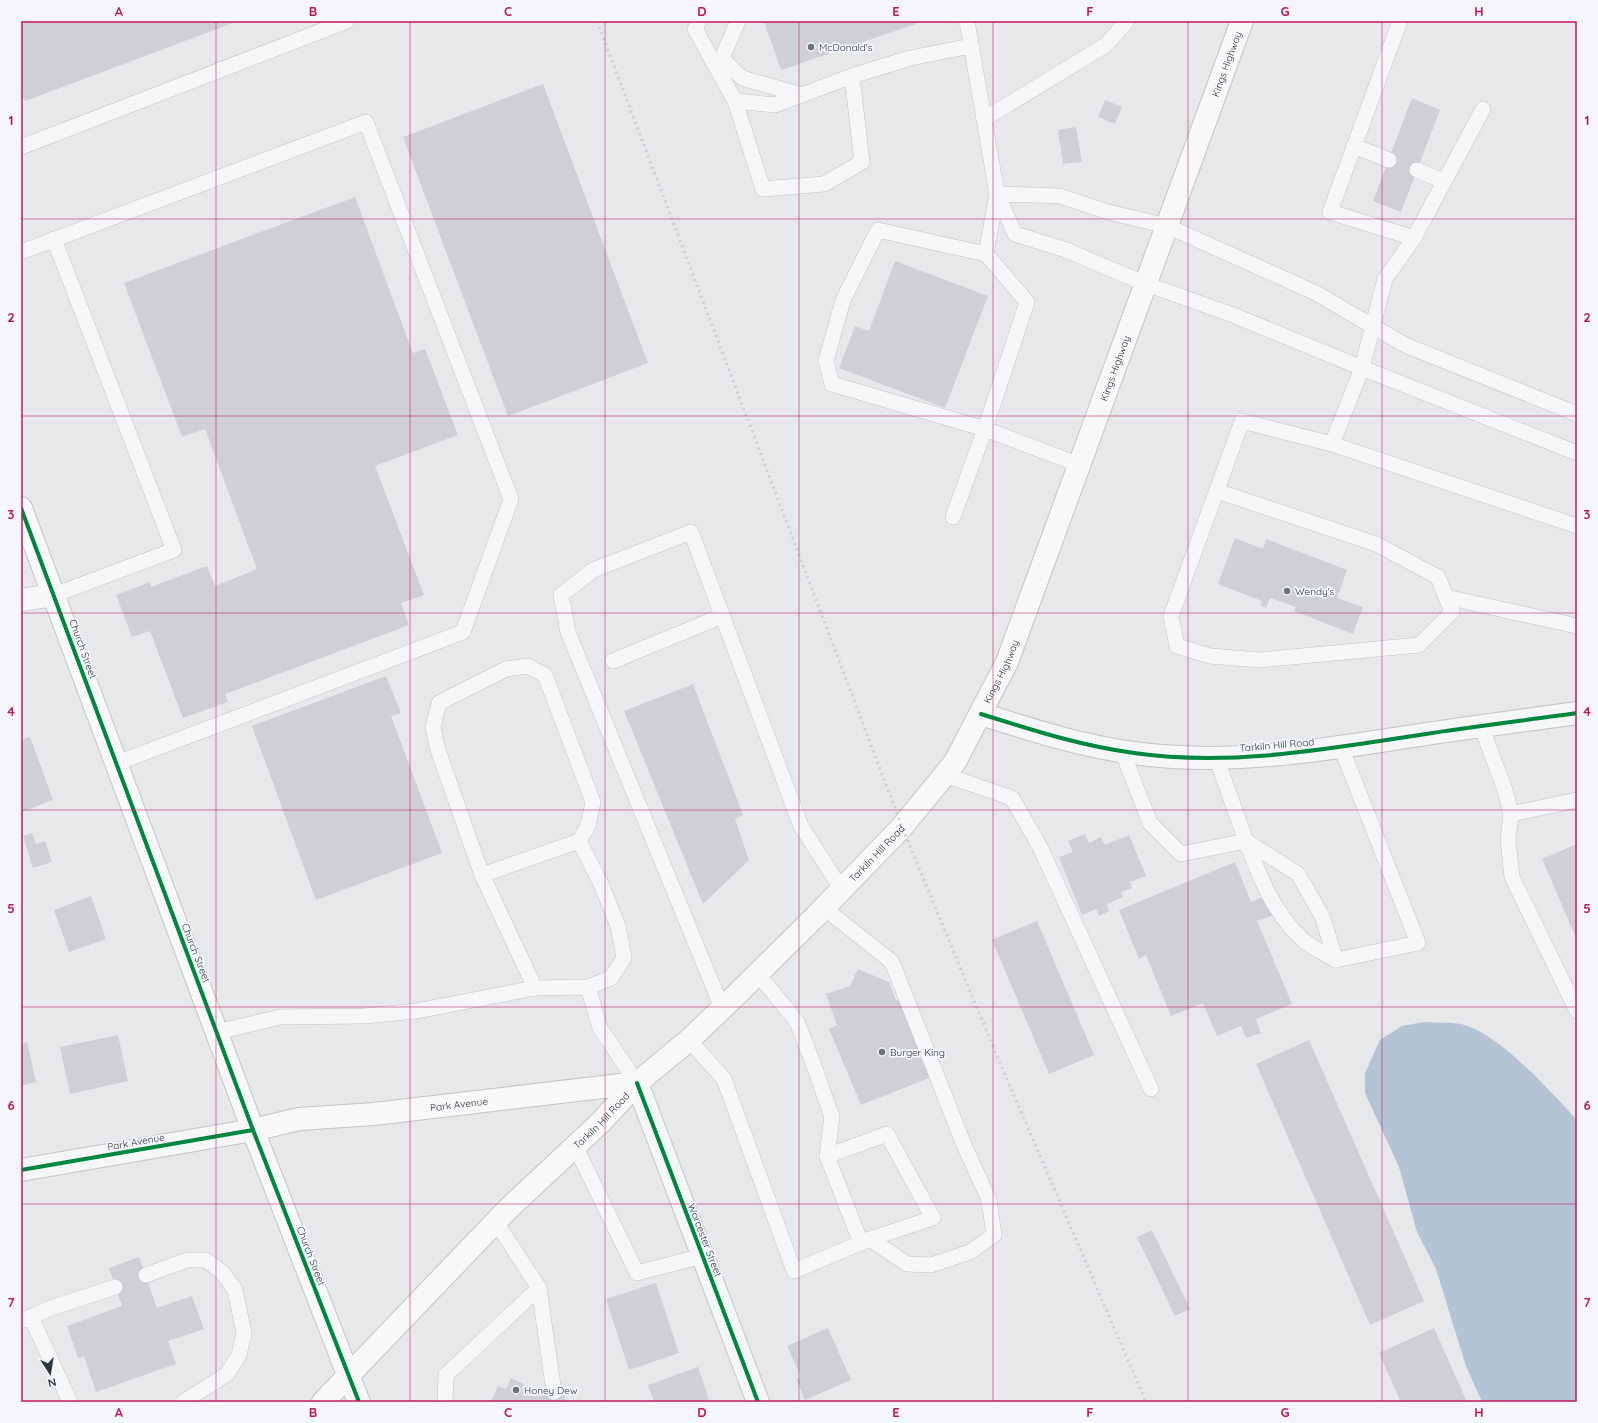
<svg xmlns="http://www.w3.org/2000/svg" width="1598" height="1423" viewBox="0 0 1598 1423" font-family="Quicksand,sans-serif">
	<rect width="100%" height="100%" fill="#e6e8ea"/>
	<!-- water -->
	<path fill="#b4c4d5" d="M1424,1022C1436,1023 1450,1022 1461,1024C1499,1033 1550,1091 1577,1120V1402H1482L1466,1366L1436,1269L1417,1232L1399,1167L1365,1093V1073L1380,1040L1402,1026Z"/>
	<!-- building -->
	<g fill="#ced0d3">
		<polygon points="21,21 238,21 25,101 21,92"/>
		<polygon points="764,21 915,21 916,24 781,70"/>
		<polygon points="543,84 648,363 508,416 403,137"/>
		<polygon points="1412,98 1440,110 1401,212 1373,201"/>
		<polygon points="1105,100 1122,107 1115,124 1098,117"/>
		<polygon points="1076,127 1082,162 1063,164 1058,130"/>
		<polygon points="355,197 413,353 425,349 458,435 375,466 424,595 401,603 409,625 225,694 228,702 183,718 150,631 132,637 116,595 150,582 151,587 207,566 215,586 257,569 205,429 182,437 124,283"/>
		<polygon points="895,261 988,296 945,408 839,368 855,326 869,331"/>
		<polygon points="1235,538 1263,549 1266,539 1347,570 1337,598 1363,607 1353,634 1294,611 1296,607 1270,598 1266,608 1260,605 1262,601 1218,584"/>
		<polygon points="386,676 401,713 391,716 442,853 316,900 252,726"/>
		<polygon points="693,684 743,815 735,819 749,860 703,904 624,711"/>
		<polygon points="30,737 53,800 21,812 21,740"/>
		<polygon points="32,833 36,844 45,841 52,862 33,868 23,836"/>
		<polygon points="1085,834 1089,843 1101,837 1105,845 1129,835 1146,876 1130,882 1132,888 1121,892 1123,897 1107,904 1109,911 1099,916 1096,909 1082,915 1059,857 1073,852 1068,841"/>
		<polygon points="1577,844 1577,940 1542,859"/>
		<polygon points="1235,862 1251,902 1265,896 1273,915 1257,921 1292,1004 1256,1019 1261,1033 1246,1038 1241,1026 1217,1036 1203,1003 1171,1016 1146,955 1139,959 1119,910"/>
		<polygon points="91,896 106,939 69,952 54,910"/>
		<polygon points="1037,921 1094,1055 1049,1074 992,940"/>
		<polygon points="858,969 889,982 896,1000 903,998 934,1076 861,1105 829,1029 837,1025 826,994 850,986"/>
		<polygon points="118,1035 128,1081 70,1094 60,1047"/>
		<polygon points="1309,1040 1424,1301 1370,1325 1256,1064"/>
		<polygon points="27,1042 36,1082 21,1086 21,1044"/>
		<polygon points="1152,1230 1190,1309 1175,1316 1137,1237"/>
		<polygon points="139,1257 157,1308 192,1296 204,1329 168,1341 176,1364 96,1392 84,1356 78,1358 67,1326 122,1306 109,1268"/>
		<polygon points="656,1283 679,1353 629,1370 606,1299"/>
		<polygon points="828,1328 851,1380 805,1400 796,1379 801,1377 787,1346"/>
		<polygon points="1434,1328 1467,1402 1401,1402 1379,1353"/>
		<polygon points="698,1367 709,1399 701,1402 654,1402 648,1385"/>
		<polygon points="511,1378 544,1394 564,1391 566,1402 491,1402 498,1386 506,1389"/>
	</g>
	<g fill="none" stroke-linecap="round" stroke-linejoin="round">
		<!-- service casing -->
		<g stroke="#c4c6c8" stroke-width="16">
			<g id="service">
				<polyline points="699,21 695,29 735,101 775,105 852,76 910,58 971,46"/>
				<polyline points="738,21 722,58 742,78 802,95"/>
				<polyline points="967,21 984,119"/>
				<polyline points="1127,21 1106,45 984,119 997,194 1015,234 1066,250 1146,284 1233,315 1362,368 1577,453"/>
				<polyline points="1400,21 1330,212 1414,238 1385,279 1362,368 1332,444 1577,526"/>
				<polyline points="735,101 763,189 824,184 862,162 852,76"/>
				<polyline points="1354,146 1389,160"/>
				<polyline points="21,147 347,21"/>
				<polyline points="1417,170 1443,181"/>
				<polyline points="997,194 1060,196 1108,212 1167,226 1316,293 1405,345 1577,414"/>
				<polyline points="1414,238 1483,109"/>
				<polyline points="54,239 174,550 54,595"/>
				<polyline points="21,252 366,122 511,499 463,632 117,763"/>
				<polyline points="986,254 878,230 843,300 826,361 832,384 985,429 1027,302 986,254 997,194"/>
				<polyline points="1217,491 1376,544 1438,577 1452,612 1419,645 1259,660 1210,656 1177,646 1171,616 1242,421 1332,444"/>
				<polyline points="953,517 985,429 1080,465"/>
				<polyline points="1446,597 1577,626"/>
				<polyline points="613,661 722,616"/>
				<polyline points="1481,726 1505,790 1511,814 1577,800"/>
				<path d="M1122,751L1150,823L1181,854L1246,841C1260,878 1274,914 1304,941C1313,948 1326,954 1336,960"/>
				<polyline points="1216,757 1246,841 1298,874 1322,916 1336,960 1418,943 1341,747"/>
				<polyline points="945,775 1012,798 1040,847 1151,1089"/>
				<polyline points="1511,814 1508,840 1512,877 1577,1011"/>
				<polyline points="482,875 438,750 433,727 439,703 506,669 527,666 545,675 593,802 588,826 579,841"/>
				<polyline points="824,908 892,962 964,1145 989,1200 994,1235 970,1252 931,1265 907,1264 870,1239"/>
				<polyline points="758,974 797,1022 813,1063 832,1117 827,1156"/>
				<polyline points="588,987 535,988 482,875 579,841 601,884 618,926 624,958 611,978 588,987 600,1028 637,1083"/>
				<polyline points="722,1008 568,632 561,595 593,570 691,532 801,826 842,890"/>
				<polyline points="217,1032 280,1017 364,1016 416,1011 535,988"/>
				<polyline points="689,1040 724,1079 794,1271 870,1239 933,1218 887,1134 827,1156 861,1243"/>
				<polyline points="575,1146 637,1273 702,1256"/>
				<polyline points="146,1275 187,1260 206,1260 222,1272 235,1290 244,1333 239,1355 227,1374 183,1402"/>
				<polyline points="539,1288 554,1392"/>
				<polyline points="31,1317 70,1402"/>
				<polyline points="21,1321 51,1308 115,1287"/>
				<polyline points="445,1402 446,1375 539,1288 496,1222"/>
			</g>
		</g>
		<!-- minor casing -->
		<g stroke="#c4c6c8" stroke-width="24">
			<g id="minor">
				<path d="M981,714C1032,730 1081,746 1134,753C1224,766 1316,751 1406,737C1463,728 1520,721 1577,713"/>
				<polyline points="637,1083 758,1402"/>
			</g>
		</g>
		<!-- tertiary casing -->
		<g stroke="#c4c6c8" stroke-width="24">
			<g id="tertiary">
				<polyline points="21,600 54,595"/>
				<polyline points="21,1170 253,1130"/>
				<polyline points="349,1377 359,1402"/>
			</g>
		</g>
		<!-- secondary casing -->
		<g stroke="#c4c6c8" stroke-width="24">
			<g id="secondary">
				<polyline points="21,508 253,1130 349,1377"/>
				<path id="s1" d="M253,1130L299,1119L374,1114L637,1083"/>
				<path id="s2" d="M323,1402L509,1208L601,1122L637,1083L689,1040L733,998L817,915L902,827L955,762L1007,662L1242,21"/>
			</g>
		</g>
		<!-- service -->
		<use href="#service" stroke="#f5f6f7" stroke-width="15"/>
		<!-- minor -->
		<use href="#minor" stroke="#f5f6f7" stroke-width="22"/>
		<!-- tertiary -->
		<use href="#tertiary" stroke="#f5f6f7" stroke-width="22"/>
		<!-- secondary -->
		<use href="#secondary" stroke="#f8f8f8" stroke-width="22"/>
		<!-- rail -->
		<polyline stroke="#cecfd2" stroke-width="3" stroke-dasharray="2 4" stroke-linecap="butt" points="597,21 902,827 997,1056 1146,1402"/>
		<!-- cycleway casing -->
		<g stroke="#f4f6f9" stroke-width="6">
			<g id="cycleway">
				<polyline points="21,508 253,1130 359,1402"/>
				<path d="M981,714C1032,730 1081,746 1134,753C1224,766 1316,751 1406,737C1463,728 1520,721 1577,713"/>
				<polyline points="637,1083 758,1402"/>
				<polyline points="21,1170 253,1130"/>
			</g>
		</g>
		<!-- cycleway -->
		<use href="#cycleway" stroke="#00873e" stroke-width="4"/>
	</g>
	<!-- grid -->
	<path fill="none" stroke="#c2185b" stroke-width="1" stroke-opacity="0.55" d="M216,21V1402M410,21V1402M605,21V1402M799,21V1402M993,21V1402M1188,21V1402M1382,21V1402M21,219H1577M21,416H1577M21,613H1577M21,810H1577M21,1007H1577M21,1204H1577"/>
	<!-- markers -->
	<g fill="#6c737f" stroke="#f4f6f9" stroke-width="1.5">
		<circle cx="811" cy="47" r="4"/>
		<circle cx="1287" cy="591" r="4"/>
		<circle cx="882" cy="1052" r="4"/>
		<circle cx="516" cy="1390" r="4"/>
	</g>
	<g text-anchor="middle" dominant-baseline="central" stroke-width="3.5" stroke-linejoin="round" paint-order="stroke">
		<!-- poi labels -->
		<g font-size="10" fill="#2b3445" stroke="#f4f6f9" text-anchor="start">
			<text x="819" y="47">McDonald's</text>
			<text x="1295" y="591">Wendy's</text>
			<text x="890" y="1052">Burger King</text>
			<text x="524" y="1390">Honey Dew</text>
		</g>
		<!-- street labels -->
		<g font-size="10" fill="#2b3445" stroke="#f4f6f9">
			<text stroke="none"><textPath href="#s2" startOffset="1650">Kings Highway</textPath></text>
			<text stroke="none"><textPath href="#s2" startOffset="1326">Kings Highway</textPath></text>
			<text transform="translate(83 649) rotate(70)">Church Street</text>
			<text stroke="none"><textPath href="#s2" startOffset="1002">Kings Highway</textPath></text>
			<text transform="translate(1277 745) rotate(-5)">Tarkiln Hill Road</text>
			<text stroke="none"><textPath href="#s2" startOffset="780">Tarkiln Hill Road</textPath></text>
			<text transform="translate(196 953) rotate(69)">Church Street</text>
			<text stroke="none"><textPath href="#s1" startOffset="208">Park Avenue</textPath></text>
			<text stroke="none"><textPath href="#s2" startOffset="396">Tarkiln Hill Road</textPath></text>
			<text transform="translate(136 1142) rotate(-10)">Park Avenue</text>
			<text transform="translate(705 1240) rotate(69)">Worcester Street</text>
			<text transform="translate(311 1256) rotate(69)">Church Street</text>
		</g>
	</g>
	<!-- border -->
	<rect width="1598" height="1423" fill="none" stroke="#f4f6f9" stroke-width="44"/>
	<!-- north arrow -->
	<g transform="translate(50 1373) rotate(168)" stroke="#f4f6f9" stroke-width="3" paint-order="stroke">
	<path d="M0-3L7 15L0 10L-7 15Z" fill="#2b3445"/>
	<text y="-6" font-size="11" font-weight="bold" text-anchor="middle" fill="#2b3445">N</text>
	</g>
	<rect x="22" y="22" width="1554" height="1379" fill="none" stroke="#c2185b" stroke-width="1.5"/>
	<g font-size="13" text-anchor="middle" font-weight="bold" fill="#c2185b">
		<text x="119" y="16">A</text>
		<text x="313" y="16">B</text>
		<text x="508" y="16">C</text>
		<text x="702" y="16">D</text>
		<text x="896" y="16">E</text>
		<text x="1090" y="16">F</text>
		<text x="1285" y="16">G</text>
		<text x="1479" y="16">H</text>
		<text x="11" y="125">1</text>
		<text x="1587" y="125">1</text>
		<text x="11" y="322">2</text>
		<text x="1587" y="322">2</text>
		<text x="11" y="519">3</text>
		<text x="1587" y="519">3</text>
		<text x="11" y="716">4</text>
		<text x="1587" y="716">4</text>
		<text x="11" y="913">5</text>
		<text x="1587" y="913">5</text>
		<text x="11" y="1110">6</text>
		<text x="1587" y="1110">6</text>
		<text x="11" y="1307">7</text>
		<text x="1587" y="1307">7</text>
		<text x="119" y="1417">A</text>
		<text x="313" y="1417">B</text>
		<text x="508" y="1417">C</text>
		<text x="702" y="1417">D</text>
		<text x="896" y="1417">E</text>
		<text x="1090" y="1417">F</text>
		<text x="1285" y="1417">G</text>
		<text x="1479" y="1417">H</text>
	</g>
</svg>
